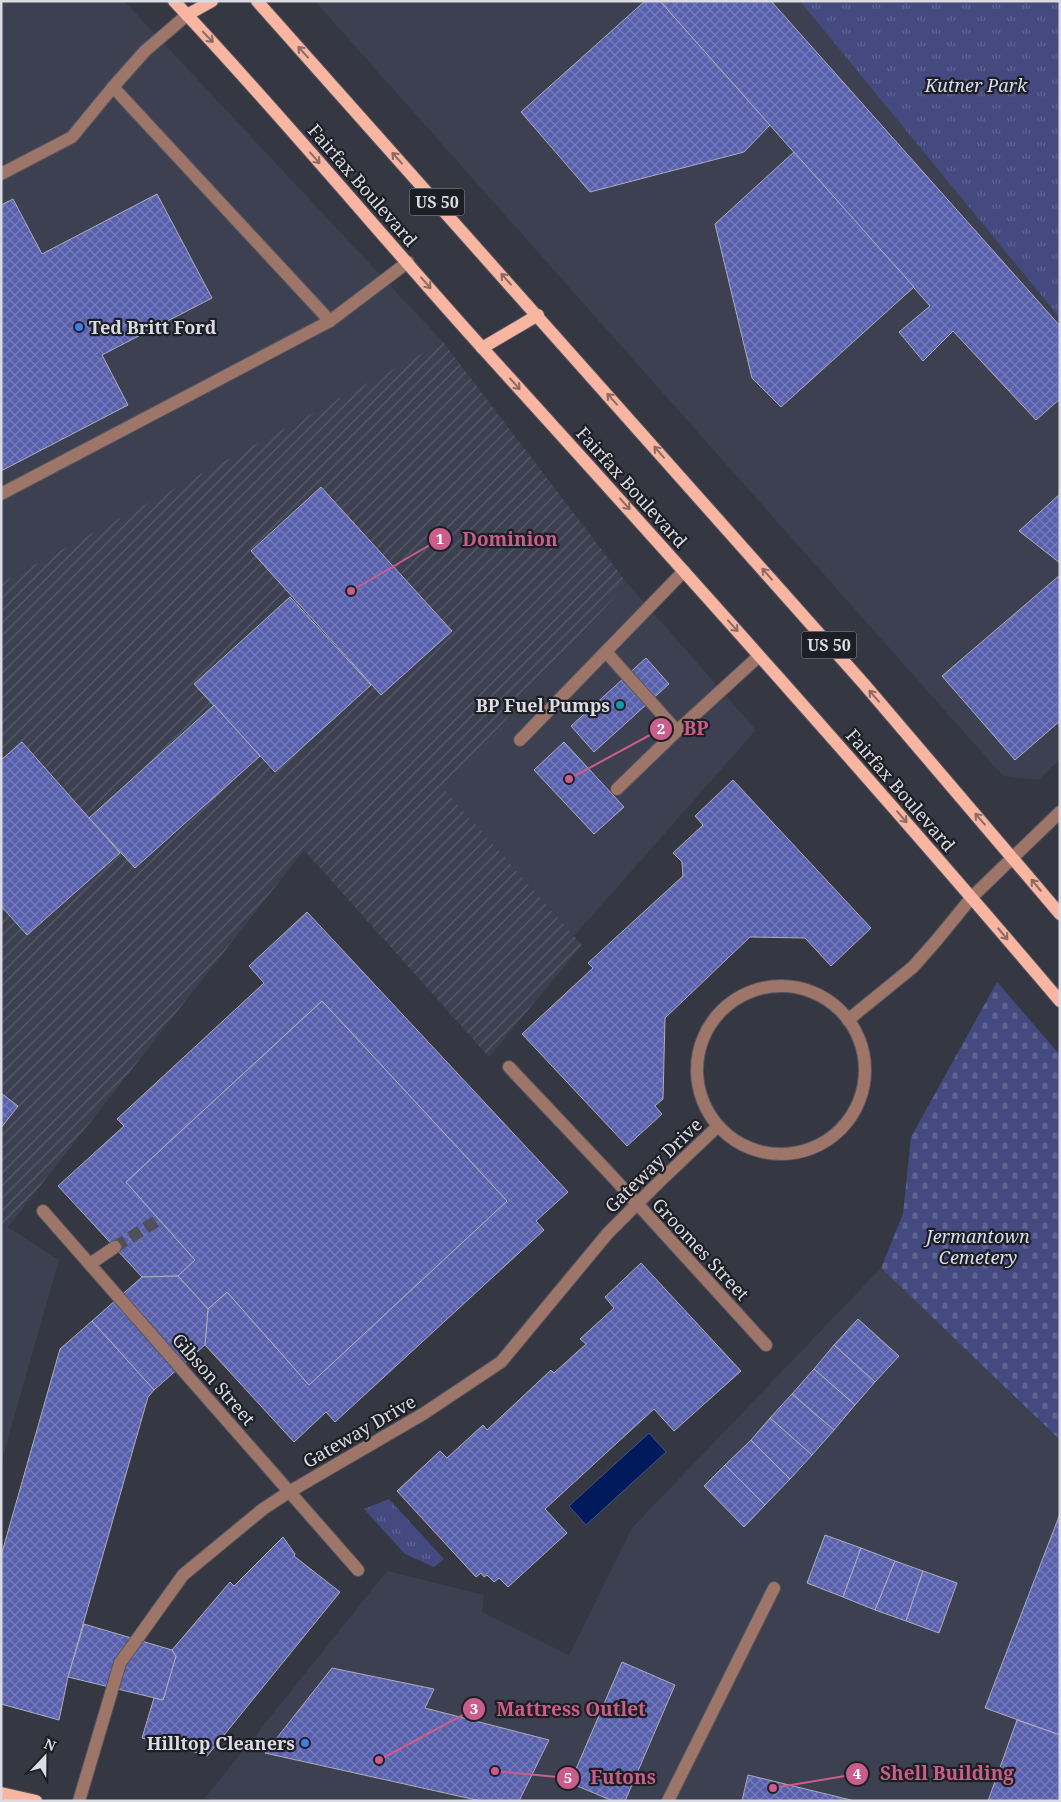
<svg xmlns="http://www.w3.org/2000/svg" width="1061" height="1802" viewBox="0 0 1061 1802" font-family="'Noto Serif',serif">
	<defs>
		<pattern id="industrial-furrows" width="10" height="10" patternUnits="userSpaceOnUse" patternTransform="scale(1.25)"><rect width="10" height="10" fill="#3d4050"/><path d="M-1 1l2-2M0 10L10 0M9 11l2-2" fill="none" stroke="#585b69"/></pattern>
		<pattern id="cemetery-stones" width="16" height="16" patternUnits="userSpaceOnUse" patternTransform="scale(1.25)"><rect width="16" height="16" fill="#444a80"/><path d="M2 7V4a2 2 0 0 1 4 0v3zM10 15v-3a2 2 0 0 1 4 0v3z" fill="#5e6492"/></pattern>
		<pattern id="park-tufts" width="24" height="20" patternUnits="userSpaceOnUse" patternTransform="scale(1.25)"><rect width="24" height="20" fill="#444a80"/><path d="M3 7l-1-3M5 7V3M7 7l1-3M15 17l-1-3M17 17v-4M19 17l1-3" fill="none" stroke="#5e6492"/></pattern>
		<pattern id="building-cross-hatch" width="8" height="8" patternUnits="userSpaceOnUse" patternTransform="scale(1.25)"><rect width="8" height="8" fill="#585fac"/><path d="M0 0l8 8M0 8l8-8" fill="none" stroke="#777dbb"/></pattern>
	</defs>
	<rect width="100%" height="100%" fill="#353742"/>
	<!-- built -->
	<g fill="#3d4050">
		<polygon points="1,1 124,1 443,342 1,583"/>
		<polygon points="315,1 807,1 1060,286 1060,760 1038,780 1003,776"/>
		<polygon points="627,583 756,730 574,936 444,789"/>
		<polygon points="1,1223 59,1260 1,1463"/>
		<polygon points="881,1268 1060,1440 1060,1801 217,1801 205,1798 387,1571 484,1595 482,1612 569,1655 632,1528"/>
	</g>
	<!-- industrial -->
	<polygon fill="url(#industrial-furrows)" points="443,342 627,583 444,789 582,945 489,1057 304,850 8,1227 1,1223 1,583"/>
	<!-- cemetery -->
	<polygon fill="url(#cemetery-stones)" points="997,982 1060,1055 1060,1440 881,1268 903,1214 911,1137"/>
	<!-- park -->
	<g fill="url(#park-tufts)">
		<polygon points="800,1 1060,1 1060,318"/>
		<polygon points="389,1499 444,1559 434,1567 405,1554 364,1509"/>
	</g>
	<!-- water -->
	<polygon fill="#001a5b" stroke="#425484" points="649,1433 666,1452 586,1525 569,1506"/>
	<!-- building -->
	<g fill="url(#building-cross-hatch)" stroke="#abadba">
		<polygon points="645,1 660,1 770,125 744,152 590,192 521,112"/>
		<polygon points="660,1 771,1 1060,326 1060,399 1036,420 953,331 923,361 899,332 930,306"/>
		<polygon points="794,152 914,287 781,407 752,378 715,224"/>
		<polygon points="157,194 212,298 102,355 128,405 1,471 1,205 13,199 42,254"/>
		<polygon points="321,487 452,631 381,695 251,551"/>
		<polygon points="1060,494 1060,563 1019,531"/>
		<polygon points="1060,575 1060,721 1015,760 942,676"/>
		<polygon points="290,597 371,685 275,772 194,684"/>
		<polygon points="646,658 669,684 594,752 571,726"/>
		<polygon points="214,705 260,756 135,868 89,818"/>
		<polygon points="22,742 120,853 27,935 1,906 1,760"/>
		<polygon points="564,742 624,807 594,834 534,770"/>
		<polygon points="733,780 871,928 831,966 805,938 750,937 665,1018 663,1099 655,1106 662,1114 627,1146 522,1034 593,968 588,963 683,876 682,862 673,853 703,825 695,816"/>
		<polygon points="307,912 568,1192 536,1221 544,1230 335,1422 326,1412 294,1442 205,1345 208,1309 227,1292 309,1385 507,1201 322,1001 126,1182 195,1260 178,1276 142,1277 58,1186 124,1126 117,1119 264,983 249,966"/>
		<polygon points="322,1001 507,1201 309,1385 227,1292 208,1309 178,1276 195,1260 126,1182"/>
		<polygon points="1,1093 18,1106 1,1128"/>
		<polygon points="641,1263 741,1371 674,1431 654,1409 545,1509 567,1533 508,1587 499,1578 494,1582 487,1575 484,1577 481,1573 476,1577 397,1491 440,1451 447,1458 483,1425 487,1430 551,1370 554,1373 586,1344 580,1339 614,1308 605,1297"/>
		<polygon points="178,1276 208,1309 205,1345 154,1390 92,1321 142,1277"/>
		<polygon points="858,1319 899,1356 875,1382 834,1345"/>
		<polygon points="92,1321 154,1390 148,1397 68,1677 59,1720 1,1704 1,1556 60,1349"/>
		<polygon points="834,1345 875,1382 855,1405 814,1369"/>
		<polygon points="814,1369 855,1405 834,1430 792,1394"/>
		<polygon points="792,1394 834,1430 812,1455 770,1418"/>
		<polygon points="770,1418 812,1455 790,1479 751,1440"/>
		<polygon points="751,1440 790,1479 765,1505 725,1465"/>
		<polygon points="725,1465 765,1505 744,1527 704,1486"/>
		<polygon points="1060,1514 1060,1735 985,1708"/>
		<polygon points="825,1535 861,1548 843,1597 807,1583"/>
		<polygon points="283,1537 295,1554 294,1556 340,1592 207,1756 161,1741 160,1743 142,1738 154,1698 163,1700 176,1656 172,1650 230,1582 234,1586"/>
		<polygon points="861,1548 895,1561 875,1610 843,1597"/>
		<polygon points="895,1561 923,1571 906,1621 875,1610"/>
		<polygon points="923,1571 957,1583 939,1633 906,1621"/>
		<polygon points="84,1624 172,1650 176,1656 163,1700 68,1677"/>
		<polygon points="622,1662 675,1685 625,1801 613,1801 570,1783"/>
		<polygon points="332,1668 434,1689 425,1708 549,1740 519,1801 481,1801 265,1753"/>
		<polygon points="1017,1720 1060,1735 1060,1801 988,1801"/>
		<polygon points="748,1775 855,1801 742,1801"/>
	</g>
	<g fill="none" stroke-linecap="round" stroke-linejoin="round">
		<!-- minor-tunnel -->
		<polyline stroke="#4e505a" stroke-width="12" stroke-dasharray="12 6" stroke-linecap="butt" points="115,1247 160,1219"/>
		<!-- minor casing -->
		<g stroke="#53555f" stroke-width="14">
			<g id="minor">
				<polyline points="113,87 145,51 187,15"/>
				<polyline points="1,174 72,137 113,87 330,321 408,262"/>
				<polyline points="1,494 330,321"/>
				<polyline points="606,652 677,731"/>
				<polyline points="520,740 684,571"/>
				<polyline points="617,789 677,731 759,656"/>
				<circle cx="781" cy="1070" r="84"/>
				<polyline points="848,1020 913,967 936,941 972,897 1060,812"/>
				<polyline points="509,1067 611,1175 766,1345"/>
				<polyline points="43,1211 358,1570"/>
				<polyline points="90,1264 115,1247"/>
				<polyline points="79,1801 120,1663 183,1575 263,1509 289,1492 423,1414 501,1362 608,1233 657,1184 717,1127"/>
				<polyline points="668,1801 774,1588"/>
			</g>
		</g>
		<!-- major casing -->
		<g stroke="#53555f" stroke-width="14">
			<g id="major">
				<path d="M174,1C282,115 381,236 486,352C680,566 873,781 1060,1001"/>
				<polyline points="257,1 864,684 1060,914"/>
				<polyline points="187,15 212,1"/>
				<polyline points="482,348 538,315"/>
				<polyline points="1,1793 36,1801"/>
			</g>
		</g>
		<!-- minor -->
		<use href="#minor" stroke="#9e7569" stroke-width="12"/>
		<!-- major -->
		<use href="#major" stroke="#f8b5a2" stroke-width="12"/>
	</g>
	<!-- one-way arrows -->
	<defs><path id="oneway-shaft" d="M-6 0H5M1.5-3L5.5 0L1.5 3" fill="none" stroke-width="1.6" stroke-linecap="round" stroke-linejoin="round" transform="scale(1.25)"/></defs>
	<g stroke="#8b6a63">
		<use href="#oneway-shaft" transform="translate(208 37) rotate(46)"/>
		<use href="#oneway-shaft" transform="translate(303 52) rotate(-132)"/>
		<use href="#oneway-shaft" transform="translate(315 158) rotate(49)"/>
		<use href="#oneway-shaft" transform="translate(397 158) rotate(-132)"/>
		<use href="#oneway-shaft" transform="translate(506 279) rotate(-132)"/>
		<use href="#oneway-shaft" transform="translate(426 283) rotate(49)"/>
		<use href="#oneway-shaft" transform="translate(515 384) rotate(48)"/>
		<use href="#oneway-shaft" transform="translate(612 399) rotate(-132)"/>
		<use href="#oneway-shaft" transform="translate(659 452) rotate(-131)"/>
		<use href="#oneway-shaft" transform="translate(625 504) rotate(48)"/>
		<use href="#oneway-shaft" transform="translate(767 574) rotate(-131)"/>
		<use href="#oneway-shaft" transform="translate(733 626) rotate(48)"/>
		<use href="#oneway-shaft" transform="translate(874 696) rotate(-131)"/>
		<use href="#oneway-shaft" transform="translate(902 817) rotate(49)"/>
		<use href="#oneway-shaft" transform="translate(980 819) rotate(-131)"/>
		<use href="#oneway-shaft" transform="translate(1036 885) rotate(-130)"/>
		<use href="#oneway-shaft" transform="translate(1003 934) rotate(50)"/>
	</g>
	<!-- markers -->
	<g fill="#3f7fe0" stroke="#1e1f24" stroke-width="2">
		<circle cx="79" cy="327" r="5"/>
		<circle cx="305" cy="1743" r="5"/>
	</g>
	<circle fill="#0f9aa8" stroke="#1e1f24" stroke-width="2" cx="620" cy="705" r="5"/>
	<g text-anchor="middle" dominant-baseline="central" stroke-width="4.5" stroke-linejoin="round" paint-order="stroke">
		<!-- shield labels -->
		<g fill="#1e1f24" stroke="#a2a3aa" stroke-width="1">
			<rect x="409.5" y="188.5" width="55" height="27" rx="4"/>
			<rect x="801.5" y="631.5" width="55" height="27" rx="4"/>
		</g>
		<g font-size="16" font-weight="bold" fill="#dbdce3">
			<text x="437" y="202">US 50</text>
			<text x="829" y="645">US 50</text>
		</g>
		<!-- park labels -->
		<g font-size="18" font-style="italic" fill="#d8dcf2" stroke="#1e1f24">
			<text x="976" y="85">Kutner Park</text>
			<text x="978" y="1236">Jermantown<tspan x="978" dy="21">Cemetery</tspan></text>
		</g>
		<!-- street labels -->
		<g font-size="18" fill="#dbdce3" stroke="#1e1f24">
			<text transform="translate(363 185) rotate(49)">Fairfax Boulevard</text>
			<text transform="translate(632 487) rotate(48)">Fairfax Boulevard</text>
			<text transform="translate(901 790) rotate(49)">Fairfax Boulevard</text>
			<text transform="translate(653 1165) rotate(-44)">Gateway Drive</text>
			<text transform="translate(701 1249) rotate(47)">Groomes Street</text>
			<text transform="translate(214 1379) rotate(49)">Gibson Street</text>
			<text transform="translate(359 1431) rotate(-30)">Gateway Drive</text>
		</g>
		<!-- poi labels -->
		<g font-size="18" font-weight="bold" fill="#dbdce3" stroke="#1e1f24" text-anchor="end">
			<text x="89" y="327" text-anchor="start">Ted Britt Ford</text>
			<text x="610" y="705">BP Fuel Pumps</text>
			<text x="295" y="1743">Hilltop Cleaners</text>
		</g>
	</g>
	<!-- callouts -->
	<path fill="none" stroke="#cb5d8b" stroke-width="2" d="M351 591L440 539M569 779L661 729M379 1760L474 1709M773 1788L857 1774M495 1771L568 1778"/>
	<g fill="#cb5d8b" stroke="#1e1f24" stroke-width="2">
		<circle cx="351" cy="591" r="5"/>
		<circle cx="569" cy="779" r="5"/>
		<circle cx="379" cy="1760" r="5"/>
		<circle cx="773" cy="1788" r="5"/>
		<circle cx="495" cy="1771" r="5"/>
		<circle cx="440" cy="539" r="12"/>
		<circle cx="661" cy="729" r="12"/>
		<circle cx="474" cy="1709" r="12"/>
		<circle cx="857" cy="1774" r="12"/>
		<circle cx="568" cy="1778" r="12"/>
	</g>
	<g font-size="15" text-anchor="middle" font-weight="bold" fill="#fff">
		<text x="440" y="544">1</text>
		<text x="661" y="734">2</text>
		<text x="474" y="1714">3</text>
		<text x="857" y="1779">4</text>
		<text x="568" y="1783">5</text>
	</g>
	<g font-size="19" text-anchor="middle" font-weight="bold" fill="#cb5d8b" stroke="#1e1f24" stroke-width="4.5" stroke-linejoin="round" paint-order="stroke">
		<text x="510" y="546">Dominion</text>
		<text x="696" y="735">BP</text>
		<text x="571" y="1716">Mattress Outlet</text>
		<text x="947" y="1780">Shell Building</text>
		<text x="623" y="1784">Futons</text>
	</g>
	<!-- border -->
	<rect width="1061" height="1802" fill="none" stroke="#dbdce3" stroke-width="5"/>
	<!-- north arrow -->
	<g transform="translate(45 1757) rotate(22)" stroke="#1e1f24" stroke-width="4" paint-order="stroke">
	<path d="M0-4L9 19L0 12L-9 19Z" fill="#dbdce3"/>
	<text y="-8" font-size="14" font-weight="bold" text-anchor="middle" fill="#dbdce3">N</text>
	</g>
</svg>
